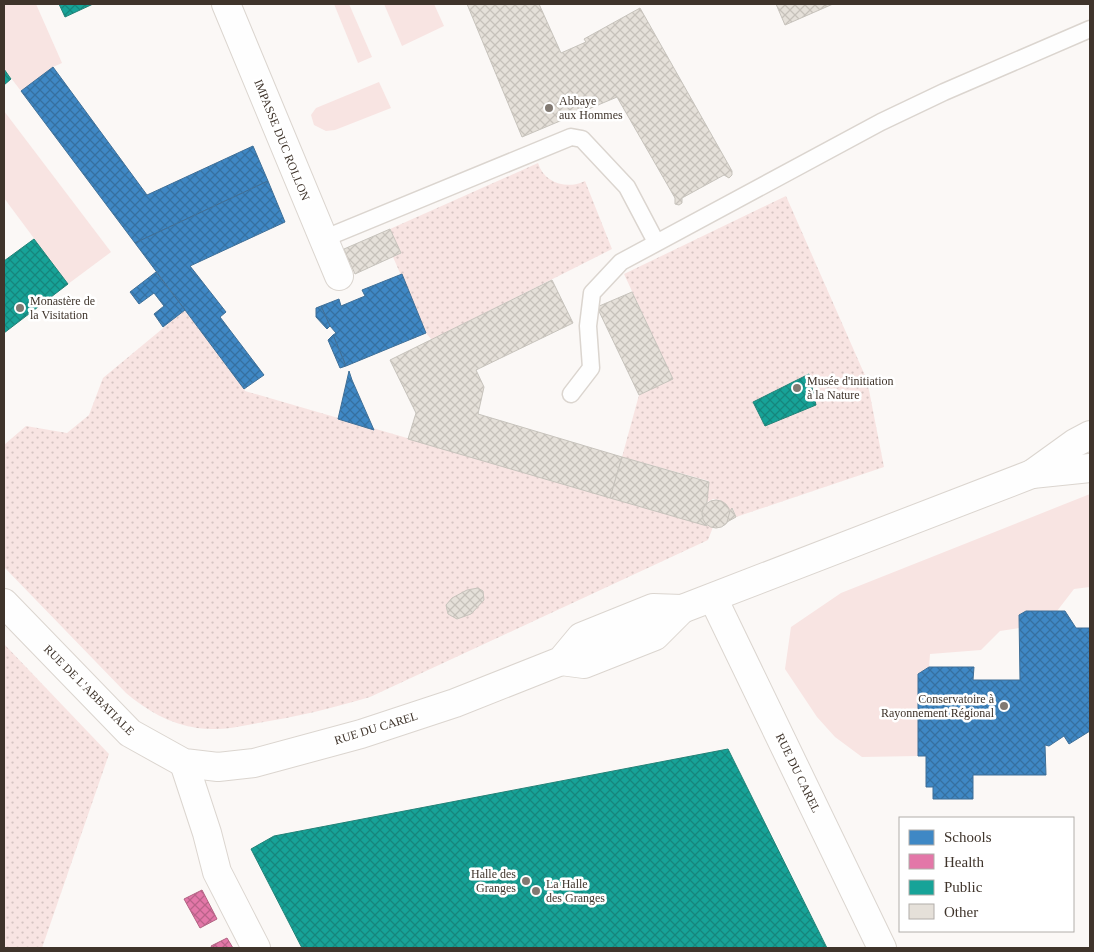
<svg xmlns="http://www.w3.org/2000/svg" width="1094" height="952" viewBox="0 0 1094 952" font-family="Georgia,serif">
	<defs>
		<pattern id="park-dots" width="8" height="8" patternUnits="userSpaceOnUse" patternTransform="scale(1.25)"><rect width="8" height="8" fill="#f8e4e2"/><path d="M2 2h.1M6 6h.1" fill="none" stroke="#d6c4c2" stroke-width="1.8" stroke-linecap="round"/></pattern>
		<pattern id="schools-cross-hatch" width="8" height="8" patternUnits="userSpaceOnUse" patternTransform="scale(1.25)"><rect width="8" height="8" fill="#3f88c5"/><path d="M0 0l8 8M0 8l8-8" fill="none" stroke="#3670a0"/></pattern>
		<pattern id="health-cross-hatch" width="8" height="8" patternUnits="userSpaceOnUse" patternTransform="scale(1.25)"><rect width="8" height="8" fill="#e377a8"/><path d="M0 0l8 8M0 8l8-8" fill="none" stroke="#b96289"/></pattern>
		<pattern id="public-cross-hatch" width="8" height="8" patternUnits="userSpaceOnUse" patternTransform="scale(1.25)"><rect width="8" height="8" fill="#17a398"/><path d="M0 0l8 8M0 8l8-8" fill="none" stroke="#16867c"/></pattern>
		<pattern id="building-cross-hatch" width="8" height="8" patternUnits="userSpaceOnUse" patternTransform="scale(1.25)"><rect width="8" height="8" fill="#e5e0d9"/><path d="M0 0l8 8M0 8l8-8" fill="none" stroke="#c6c1ba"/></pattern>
	</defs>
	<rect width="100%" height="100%" fill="#fbf8f6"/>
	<!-- grass -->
	<g fill="#f8e4e2">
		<polygon points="4,4 36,4 62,63 53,67 21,91 4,69"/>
		<polygon points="334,4 349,4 372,57 358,63"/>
		<polygon points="384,4 434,4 444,26 402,46"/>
		<polygon points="379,82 391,108 335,130 326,131 314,125 311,115 316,108"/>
		<polygon points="4,111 111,252 68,284 4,198"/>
		<polygon points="1090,494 1090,587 1074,589 1057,611 1026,611 1019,615 1019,628 1000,631 981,650 930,654 929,667 918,674 918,756 862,757 835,737 817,717 785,669 791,627 841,593"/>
	</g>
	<!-- park -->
	<g fill="url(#park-dots)">
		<path d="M538,163C544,183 567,190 585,181L612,249L432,340L426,333L393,257L401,253L390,229Z"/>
		<polygon points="786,196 867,380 884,467 736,517 733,508 730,511 720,500 713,499 707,502 709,481 622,457 639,395 673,379 624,274"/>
		<path d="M185,310L245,391L713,527L708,540L370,697C333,708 296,717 258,723C237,727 218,731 197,728C170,724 146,710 126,693L4,567V445L26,426L67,433L89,415L103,378Z"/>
		<polygon points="4,644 109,754 42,948 4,948"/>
	</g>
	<!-- schools -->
	<g fill="url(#schools-cross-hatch)" stroke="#3f6f97">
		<polygon points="53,67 147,195 253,146 268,181 135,243 21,91"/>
		<polygon points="268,181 285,222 190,266 226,312 220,317 264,375 244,389 135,243"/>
		<polygon points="156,272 185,310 163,327 154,314 164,306 154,293 139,304 130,292"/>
		<polygon points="402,274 426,333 346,366 333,335 336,333 330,326 321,306 339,299 341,306 365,296 362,290"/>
		<polygon points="321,306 330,326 327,329 316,317 316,308"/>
		<polygon points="333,335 346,366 340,368 328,340"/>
		<polygon points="349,371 352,380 374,430 338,419"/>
		<polygon points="1026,611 1065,611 1076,628 1090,628 1090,731 1069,744 1064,736 1049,746 1045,745 1046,775 973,775 973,799 933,799 933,787 926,787 926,756 918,756 918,674 929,667 974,667 973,680 1020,680 1019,615"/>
	</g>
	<!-- health -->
	<g fill="url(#health-cross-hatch)" stroke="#b26382">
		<polygon points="202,890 217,919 200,928 184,899"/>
		<polygon points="227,938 233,948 212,948 211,946"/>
	</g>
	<!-- public -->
	<g fill="url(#public-cross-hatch)" stroke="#238277">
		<polygon points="59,4 93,4 65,17"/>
		<polygon points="4,69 11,79 4,85"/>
		<polygon points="34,239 68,284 4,333 4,261"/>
		<polygon points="809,374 816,405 765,426 753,402"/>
		<polygon points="728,749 827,948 302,948 251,849 274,836"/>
	</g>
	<!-- building -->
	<g fill="url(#building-cross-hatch)" stroke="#c7c3bc">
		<polygon points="467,4 539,4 561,53 586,42 584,39 640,8 732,171 732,175 729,178 724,175 682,198 682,203 679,205 675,204 675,198 617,97 522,137"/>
		<polygon points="776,4 833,4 785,25"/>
		<polygon points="390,229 401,253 355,274 344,249"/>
		<polygon points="552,280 573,323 476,370 484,387 478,414 622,457 610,498 408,439 416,413 390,360"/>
		<polygon points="632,292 673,379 639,395 597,307"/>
		<polygon points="622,457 709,482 707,502 703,510 704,521 707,526 610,498"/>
		<circle cx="716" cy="514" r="14"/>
		<polygon points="732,508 736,517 727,522 730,511"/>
		<polygon points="478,588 483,591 484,600 471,614 457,619 448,614 446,605 452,598 467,590"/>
	</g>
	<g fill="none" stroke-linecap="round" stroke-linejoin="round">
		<!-- service casing -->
		<g stroke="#dbd5cf" stroke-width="19">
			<g id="service">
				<polyline points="323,239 571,137 582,139 627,187 656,242"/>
				<polyline points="571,394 591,368 588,326 592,293 621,262 881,122 944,92 1090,29"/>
			</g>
		</g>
		<!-- minor casing -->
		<g stroke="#dbd5cf" stroke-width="30">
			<g id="minor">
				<polyline points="226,4 339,276"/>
				<polyline points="713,598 882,948"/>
				<polyline points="184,763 207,833 217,872 256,948"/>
			</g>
		</g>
		<!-- tertiary casing -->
		<g stroke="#dbd5cf" stroke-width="30">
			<g id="tertiary">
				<polyline points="1032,474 1090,468"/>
				<polyline points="4,603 130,733 184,763 218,767 254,763 361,734 455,703 561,661 581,637 653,608 682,609 1032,474 1075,443 1090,435"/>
				<polyline points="561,661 584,664 655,636 682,609"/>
			</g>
		</g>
		<!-- service -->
		<use href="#service" stroke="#fefefe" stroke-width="16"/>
		<!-- minor -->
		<use href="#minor" stroke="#fefefe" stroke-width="28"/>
		<!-- tertiary -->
		<use href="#tertiary" stroke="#fefefe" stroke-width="28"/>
	</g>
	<!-- markers -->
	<g fill="#817972" stroke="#fff" stroke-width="2">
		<circle cx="549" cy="108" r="5"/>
		<circle cx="20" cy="308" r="5"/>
		<circle cx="797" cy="388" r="5"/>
		<circle cx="1004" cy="706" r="5"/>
		<circle cx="526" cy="881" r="5"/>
		<circle cx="536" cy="891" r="5"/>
	</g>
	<g text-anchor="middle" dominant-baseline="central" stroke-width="5" stroke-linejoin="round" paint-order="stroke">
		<!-- poi labels -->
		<g font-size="12" fill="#3f342b" stroke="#fff" text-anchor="start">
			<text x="559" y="101">Abbaye<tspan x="559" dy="14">aux Hommes</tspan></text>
			<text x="30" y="301">Monastère de<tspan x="30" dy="14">la Visitation</tspan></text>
			<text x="807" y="381">Musée d'initiation<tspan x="807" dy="14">à la Nature</tspan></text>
			<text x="994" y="699" text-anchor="end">Conservatoire à<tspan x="994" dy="14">Rayonnement Régional</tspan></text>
			<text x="516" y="874" text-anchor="end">Halle des<tspan x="516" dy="14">Granges</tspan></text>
			<text x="546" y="884">La Halle<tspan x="546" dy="14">des Granges</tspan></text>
		</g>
		<!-- street labels -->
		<g font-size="12" fill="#3f342b" stroke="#fff">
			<text transform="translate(282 140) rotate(68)">IMPASSE DUC ROLLON</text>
			<text transform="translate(89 690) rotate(45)">RUE DE L'ABBATIALE</text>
			<text transform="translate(376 728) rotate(-17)">RUE DU CAREL</text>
			<text transform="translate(798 773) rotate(64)">RUE DU CAREL</text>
		</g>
	</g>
	<!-- border -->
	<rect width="1094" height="952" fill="none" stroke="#3f342b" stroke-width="10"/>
	<!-- legend -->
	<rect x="899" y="817" width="175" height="115" fill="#ffffff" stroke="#b2aeaa"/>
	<rect x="909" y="830" width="25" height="15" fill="#3f88c5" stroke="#b2aeaa"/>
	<text x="944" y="842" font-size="15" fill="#3f342b">Schools</text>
	<rect x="909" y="854" width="25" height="15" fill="#e377a8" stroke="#b2aeaa"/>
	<text x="944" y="867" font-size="15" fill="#3f342b">Health</text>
	<rect x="909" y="880" width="25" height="15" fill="#17a398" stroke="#b2aeaa"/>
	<text x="944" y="892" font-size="15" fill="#3f342b">Public</text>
	<rect x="909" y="904" width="25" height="15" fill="#e5e0d9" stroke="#b2aeaa"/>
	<text x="944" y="917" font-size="15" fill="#3f342b">Other</text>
</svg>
